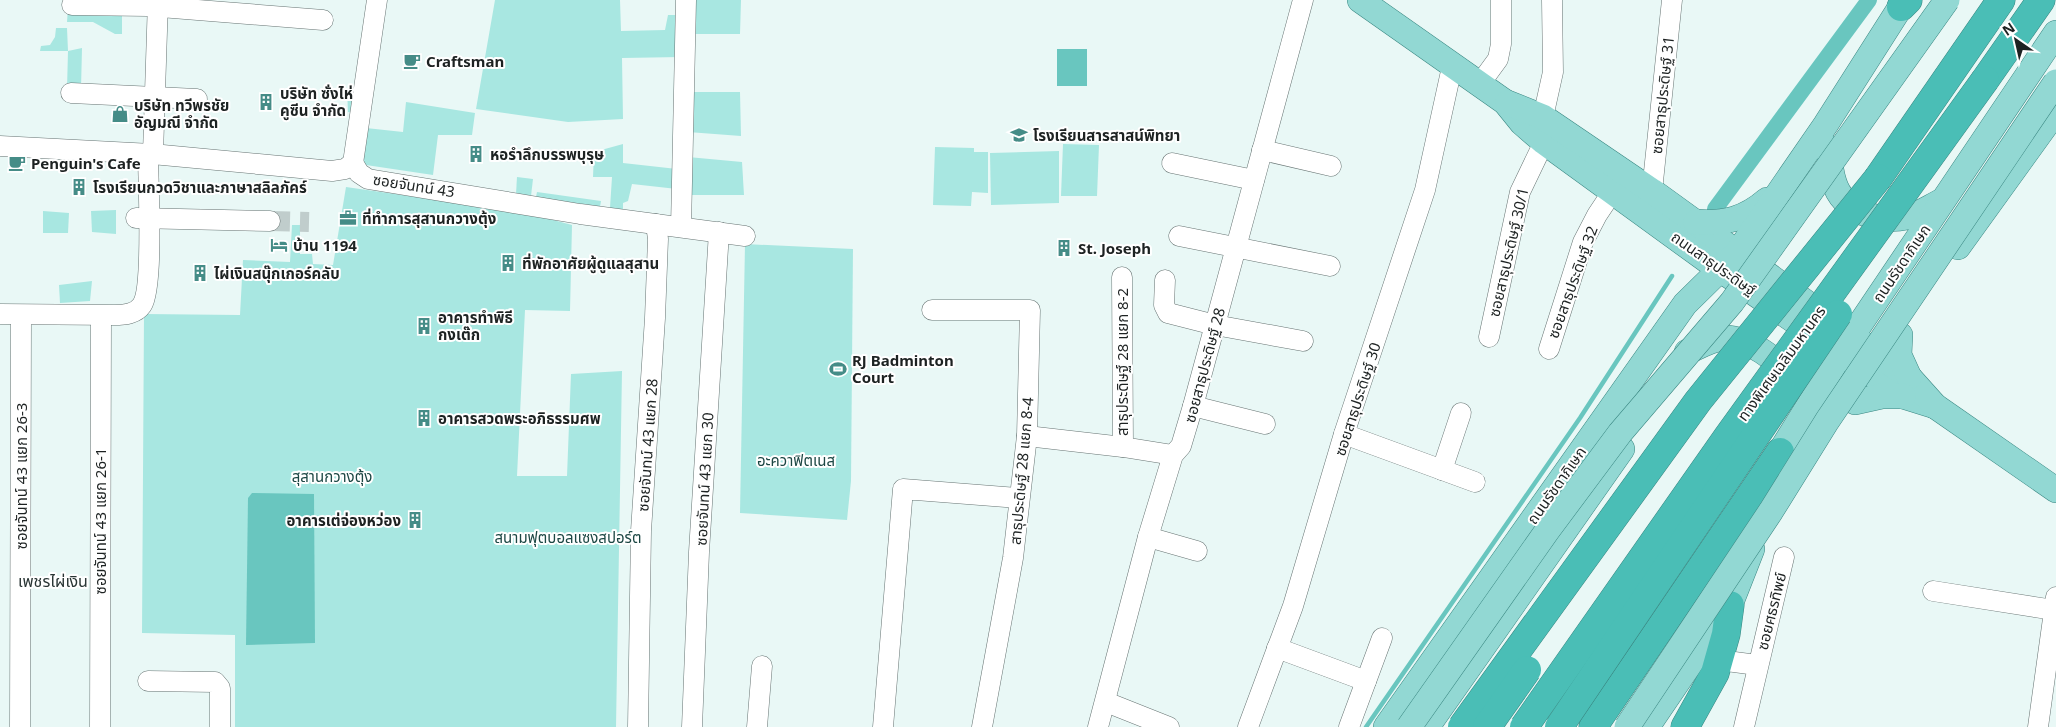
<svg xmlns="http://www.w3.org/2000/svg" width="2056" height="727" viewBox="0 0 2056 727" font-family="'Noto Sans','Noto Sans Thai',sans-serif">
	<rect width="100%" height="100%" fill="#e9f8f6"/>
	<!-- green -->
	<g fill="#a8e7e1">
		<polygon points="495,0 620,0 621,31 665,30 668,15 681,15 681,57 622,58 623,119 568,122 476,109"/>
		<polygon points="690,0 741,0 740,34 690,34"/>
		<polygon points="68,8 122,10 122,34 115,34 93,22 67,22"/>
		<polygon points="56,28 67,28 68,51 82,48 81,89 67,89 68,51 40,51 41,46 50,45 55,37"/>
		<polygon points="347,89 356,90 355,113 348,112"/>
		<polygon points="689,92 740,92 741,136 688,132"/>
		<polygon points="406,102 475,113 472,135 438,135 433,175 366,165 363,163 366,128 403,132"/>
		<polygon points="623,144 623,163 677,169 677,189 632,184 628,201 623,203 623,210 610,208 612,177 593,177 594,152"/>
		<polygon points="1063,144 1099,145 1097,196 1061,196"/>
		<polygon points="935,147 974,148 974,152 988,152 988,193 972,192 971,206 933,205"/>
		<polygon points="1059,151 1059,203 991,205 990,153"/>
		<polygon points="688,157 742,162 744,195 686,195"/>
		<polygon points="517,177 533,179 531,196 516,194"/>
		<polygon points="346,187 527,213 572,225 570,311 525,310 517,476 567,476 571,374 622,371 616,727 235,727 235,635 142,633 144,314 240,315 243,260 290,262 292,225 300,225 300,254 312,254 313,264 333,265"/>
		<polygon points="537,192 601,201 600,207 536,197"/>
		<polygon points="116,210 116,234 92,232 91,211"/>
		<polygon points="43,211 69,213 68,233 43,233"/>
		<polygon points="745,244 853,249 851,481 847,520 740,513"/>
		<polygon points="92,281 90,301 60,303 59,285"/>
	</g>
	<!-- water -->
	<g fill="#69c6bf">
		<rect x="1057" y="49" width="30" height="37"/>
		<polygon points="252,493 314,494 315,643 246,645 248,498"/>
	</g>
	<g fill="none" stroke-linecap="round" stroke-linejoin="round">
		<!-- stream -->
		<polyline stroke="#69c6bf" stroke-width="4.5" points="1366,727 1580,418 1672,276"/>
		<!-- canal -->
		<polyline stroke="#69c6bf" stroke-width="16" points="1715,209 1869,0"/>
		<!-- minor-tunnel -->
		<polyline stroke="#c0cdcc" stroke-width="20" stroke-dasharray="20 10" stroke-linecap="butt" points="270,221 309,222"/>
		<!-- minor casing -->
		<g stroke="#677473" stroke-width="21">
			<g id="minor">
				<polyline points="72,5 148,6 323,20"/>
				<polyline points="1479,85 1498,59 1501,44 1501,0"/>
				<polyline points="71,93 197,99"/>
				<polyline points="1543,117 1553,72 1552,0"/>
				<polyline points="0,146 152,154 332,171 345,169 353,163"/>
				<polyline points="1262,150 1331,166"/>
				<polyline points="153,154 158,0"/>
				<polyline points="353,163 359,173 368,179 580,214 745,236"/>
				<polyline points="353,163 377,0"/>
				<polyline points="1172,163 1254,180"/>
				<polyline points="1652,191 1672,0"/>
				<polyline points="136,218 270,221"/>
				<polyline points="681,227 686,0"/>
				<polyline points="1179,236 1330,266"/>
				<polyline points="1122,277 1123,447"/>
				<polyline points="1165,280 1164,305 1168,313 1215,325 1303,341"/>
				<polyline points="932,310 1030,310 1027,436 1013,558 982,727"/>
				<path d="M0,314L114,315C125,315 136,314 142,305C154,287 148,180 148,153"/>
				<polyline points="1489,337 1520,192 1544,142"/>
				<polyline points="1549,349 1583,242 1597,215 1613,191"/>
				<polyline points="1193,406 1265,424"/>
				<polyline points="1344,434 1475,482"/>
				<polyline points="1027,436 1123,447 1173,455"/>
				<polyline points="1442,470 1461,413"/>
				<polyline points="1148,537 1197,551"/>
				<polyline points="1933,591 2054,610"/>
				<polyline points="1277,648 1366,681"/>
				<polyline points="1719,660 1757,665"/>
				<polyline points="148,681 215,682 220,688 220,727"/>
				<polyline points="1106,702 1169,727"/>
				<polyline points="20,727 21,316"/>
				<polyline points="100,727 101,316"/>
				<polyline points="638,727 641,531 655,318 658,239 656,224"/>
				<polyline points="692,727 699,552 719,232"/>
				<polyline points="757,727 762,666"/>
				<polyline points="883,727 903,489 1019,498"/>
				<polyline points="1098,727 1148,537 1173,455 1181,446 1193,406 1303,0"/>
				<polyline points="1248,727 1293,606 1344,434 1425,190 1452,67"/>
				<polyline points="1349,727 1382,638"/>
				<polyline points="1744,727 1784,557"/>
				<polyline points="2038,727 2056,597"/>
			</g>
		</g>
		<!-- major casing -->
		<g stroke="#3a8782" stroke-width="26">
			<g id="major">
				<polyline points="1360,0 1505,102 1522,123 1544,142 1705,259 1903,396 1935,406"/>
				<polyline points="1508,103 1543,117 1652,191 1909,377 1935,406 2056,490"/>
				<path d="M1829,148C1830,159 1830,171 1834,182C1843,212 1879,223 1907,217C1919,215 1931,206 1942,201"/>
				<path d="M1696,222C1725,224 1745,219 1767,200"/>
				<polyline points="1958,247 2056,111"/>
				<polyline points="1900,335 1899,355 1909,377"/>
				<path d="M1687,352C1698,347 1711,339 1724,338C1748,337 1780,361 1792,380"/>
				<polyline points="1855,402 1882,396 1903,396"/>
				<polyline points="1775,472 1780,452 1852,336 2056,33"/>
				<polyline points="1386,727 1685,304 1738,252 1826,124 1905,0"/>
				<polyline points="1427,727 1622,449"/>
				<polyline points="1647,727 1730,605 1752,549"/>
			</g>
		</g>
		<!-- highway casing -->
		<g stroke="#3a8782" stroke-width="29">
			<g id="highway">
				<polyline points="1901,7 1908,0"/>
				<polyline points="1985,80 2041,0"/>
				<polyline points="1878,178 2001,0"/>
				<polyline points="1593,727 1780,452"/>
				<polyline points="1685,727 1715,673 1726,634 1730,605"/>
			</g>
		</g>
		<!-- minor -->
		<use href="#minor" stroke="#fff" stroke-width="20"/>
		<!-- major -->
		<use href="#major" stroke="#92d8d3" stroke-width="25"/>
		<!-- highway -->
		<use href="#highway" stroke="#4abeb6" stroke-width="28"/>
		<!-- major-bridge casing -->
		<g stroke="#3a8782" stroke-width="26" stroke-linecap="butt">
			<g id="major-bridge">
				<polyline points="1409,727 1547,531 1620,433 1732,302 1947,0"/>
				<polyline points="1627,727 1771,511 1827,421 2056,82"/>
			</g>
		</g>
		<!-- highway-bridge casing -->
		<g stroke="#3a8782" stroke-width="29" stroke-linecap="butt">
			<g id="highway-bridge">
				<polyline points="1462,727 1698,401 1878,178"/>
				<polyline points="1487,727 1527,670"/>
				<polyline points="1524,727 1728,436 1985,80"/>
				<polyline points="1559,727 1838,314"/>
			</g>
		</g>
		<!-- major-bridge -->
		<use href="#major-bridge" stroke="#92d8d3" stroke-width="25"/>
		<!-- highway-bridge -->
		<use href="#highway-bridge" stroke="#4abeb6" stroke-width="28"/>
	</g>
	<!-- icons -->
	<defs>
		<g id="cafe-bare" transform="scale(1.35)"><path d="M-5.5-4.5H6V0H3Q3 3.5 0 3.5H-2.5Q-5.5 3.5-5.5 0ZM3-3.2v2h1.7v-2ZM-6 4.5H4V6H-6Z" fill="#458c87" stroke="#fff" stroke-width="2.5" paint-order="stroke"/></g>
		<g id="building-bare" transform="scale(1.35)"><path d="M-4-6H4V6H1V3H-1V6H-4ZM-2.5-4.3h1.7v1.8h-1.7ZM.8-4.3h1.7v1.8H.8ZM-2.5-1h1.7V.8h-1.7ZM.8-1h1.7V.8H.8Z" fill="#458c87" stroke="#fff" stroke-width="2.5" paint-order="stroke"/></g>
		<g id="shop-bare" transform="scale(1.35)"><path d="M-5-2.5h2.3a2.7 3.5 0 0 1 5.4 0H5L5.5 6h-11ZM-1.5-2.5h3a1.5 2.3 0 0 0-3 0Z" fill="#458c87" stroke="#fff" stroke-width="2.5" paint-order="stroke"/></g>
		<g id="school-bare" transform="scale(1.35)"><path d="M0-5L7-2L0 1L-7-2ZM-4 1L0 2.5L4 1V4Q0 6-4 4Z" fill="#458c87" stroke="#fff" stroke-width="2.5" paint-order="stroke"/></g>
		<g id="office-bare" transform="scale(1.35)"><path d="M-6-3h4V-5.5h4V-3h4V5H-6ZM-1-4.5V-3h2v-1.5ZM-6 0V1H6V0Z" fill="#458c87" stroke="#fff" stroke-width="2.5" paint-order="stroke"/></g>
		<g id="hotel-bare" transform="scale(1.35)"><path d="M-6-4.5h1.5V1H6V5H4.5V3h-9V5H-6ZM-4 0a1.8 1.8 0 1 1 3.6 0ZM.5 0V-2.5h3Q6-2.5 6 0Z" fill="#458c87" stroke="#fff" stroke-width="2.5" paint-order="stroke"/></g>
		<g id="stadium-bare" transform="scale(1.35)"><path d="M0-5a6.5 5 0 1 0 0 10a6.5 5 0 1 0 0-10ZM-3.5-1.8h7v3.6h-7Z" fill="#458c87" stroke="#fff" stroke-width="2.5" paint-order="stroke"/></g>
	</defs>
	<g fill-rule="evenodd">
		<use href="#cafe-bare" x="412" y="61"/>
		<use href="#building-bare" x="266" y="102"/>
		<use href="#shop-bare" x="120" y="114"/>
		<use href="#school-bare" x="1019" y="135"/>
		<use href="#building-bare" x="476" y="154"/>
		<use href="#cafe-bare" x="17" y="163"/>
		<use href="#building-bare" x="79" y="187"/>
		<use href="#office-bare" x="348" y="218"/>
		<use href="#hotel-bare" x="279" y="245"/>
		<use href="#building-bare" x="1064" y="248"/>
		<use href="#building-bare" x="508" y="263"/>
		<use href="#building-bare" x="200" y="273"/>
		<use href="#building-bare" x="424" y="326"/>
		<use href="#stadium-bare" x="838" y="369"/>
		<use href="#building-bare" x="424" y="418"/>
		<use href="#building-bare" x="415" y="520"/>
	</g>
	<g text-anchor="middle" dominant-baseline="central" stroke-width="4" stroke-linejoin="round" paint-order="stroke">
		<!-- poi labels -->
		<g font-size="15" font-weight="bold" fill="#1d2222" stroke="#fff" text-anchor="start">
			<text x="426" y="61">Craftsman</text>
			<text x="280" y="93">บริษัท ซั่งไห่<tspan x="280" dy="17">คูซีน จำกัด</tspan></text>
			<text x="134" y="105">บริษัท ทวีพรชัย<tspan x="134" dy="17">อัญมณี จำกัด</tspan></text>
			<text x="1033" y="135">โรงเรียนสารสาสน์พิทยา</text>
			<text x="490" y="154">หอรำลึกบรรพบุรุษ</text>
			<text x="31" y="163">Penguin's Cafe</text>
			<text x="93" y="187">โรงเรียนกวดวิชาและภาษาสลิลภัคร์</text>
			<text x="362" y="218">ที่ทำการสุสานกวางตุ้ง</text>
			<text x="293" y="245">บ้าน 1194</text>
			<text x="1078" y="248">St. Joseph</text>
			<text x="522" y="263">ที่พักอาศัยผู้ดูแลสุสาน</text>
			<text x="214" y="273">ไผ่เงินสนุ๊กเกอร์คลับ</text>
			<text x="438" y="317">อาคารทำพิธี<tspan x="438" dy="17">กงเต๊ก</tspan></text>
			<text x="852" y="360">RJ Badminton<tspan x="852" dy="17">Court</tspan></text>
			<text x="438" y="418">อาคารสวดพระอภิธรรมศพ</text>
			<text x="401" y="520" text-anchor="end">อาคารเต่จ่องหว่อง</text>
		</g>
		<!-- street labels -->
		<g font-size="15" fill="#1d2222" stroke="#fff">
			<text transform="translate(1662 95) rotate(-84)">ซอยสาธุประดิษฐ์ 31</text>
			<text transform="translate(414 185) rotate(9)">ซอยจันทน์ 43</text>
			<text transform="translate(1508 252) rotate(-77)">ซอยสาธุประดิษฐ์ 30/1</text>
			<text transform="translate(1714 263) rotate(35)">ถนนสาธุประดิษฐ์</text>
			<text transform="translate(1901 263) rotate(-56)">ถนนรัชดาภิเษก</text>
			<text transform="translate(1572 282) rotate(-70)">ซอยสาธุประดิษฐ์ 32</text>
			<text transform="translate(1122 362) rotate(-90)">สาธุประดิษฐ์ 28 แยก 8-2</text>
			<text transform="translate(1781 363) rotate(-54)">ทางพิเศษเฉลิมมหานคร</text>
			<text transform="translate(1204 365) rotate(-75)">ซอยสาธุประดิษฐ์ 28</text>
			<text transform="translate(1357 399) rotate(-72)">ซอยสาธุประดิษฐ์ 30</text>
			<text transform="translate(647 445) rotate(-86)">ซอยจันทน์ 43 แยก 28</text>
			<text transform="translate(1021 471) rotate(-85)">สาธุประดิษฐ์ 28 แยก 8-4</text>
			<text transform="translate(21 476) rotate(-90)">ซอยจันทน์ 43 แยก 26-3</text>
			<text transform="translate(704 479) rotate(-87)">ซอยจันทน์ 43 แยก 30</text>
			<text transform="translate(1556 485) rotate(-55)">ถนนรัชดาภิเษก</text>
			<text transform="translate(100 521) rotate(-90)">ซอยจันทน์ 43 แยก 26-1</text>
			<text transform="translate(1771 611) rotate(-76)">ซอยศธรทิพย์</text>
		</g>
		<!-- park labels -->
		<g font-size="15" fill="#1c4744" stroke="#fff">
			<text x="796" y="460">อะควาฟิตเนส</text>
			<text x="332" y="476">สุสานกวางตุ้ง</text>
			<text x="568" y="537">สนามฟุตบอลแซงสปอร์ต</text>
		</g>
		<!-- neighbourhood labels -->
		<g font-size="16" fill="#293534" stroke="#fff">
			<text x="53" y="581">เพชรไผ่เงิน</text>
		</g>
	</g>
	<!-- north arrow -->
	<g transform="translate(2016 40) rotate(326)" stroke="#ffffff" stroke-width="4" paint-order="stroke">
	<path d="M0-4L9 19L0 12L-9 19Z" fill="#1d2222"/>
	<text y="-8" font-size="14" font-weight="bold" text-anchor="middle" fill="#1d2222">N</text>
	</g>
</svg>
